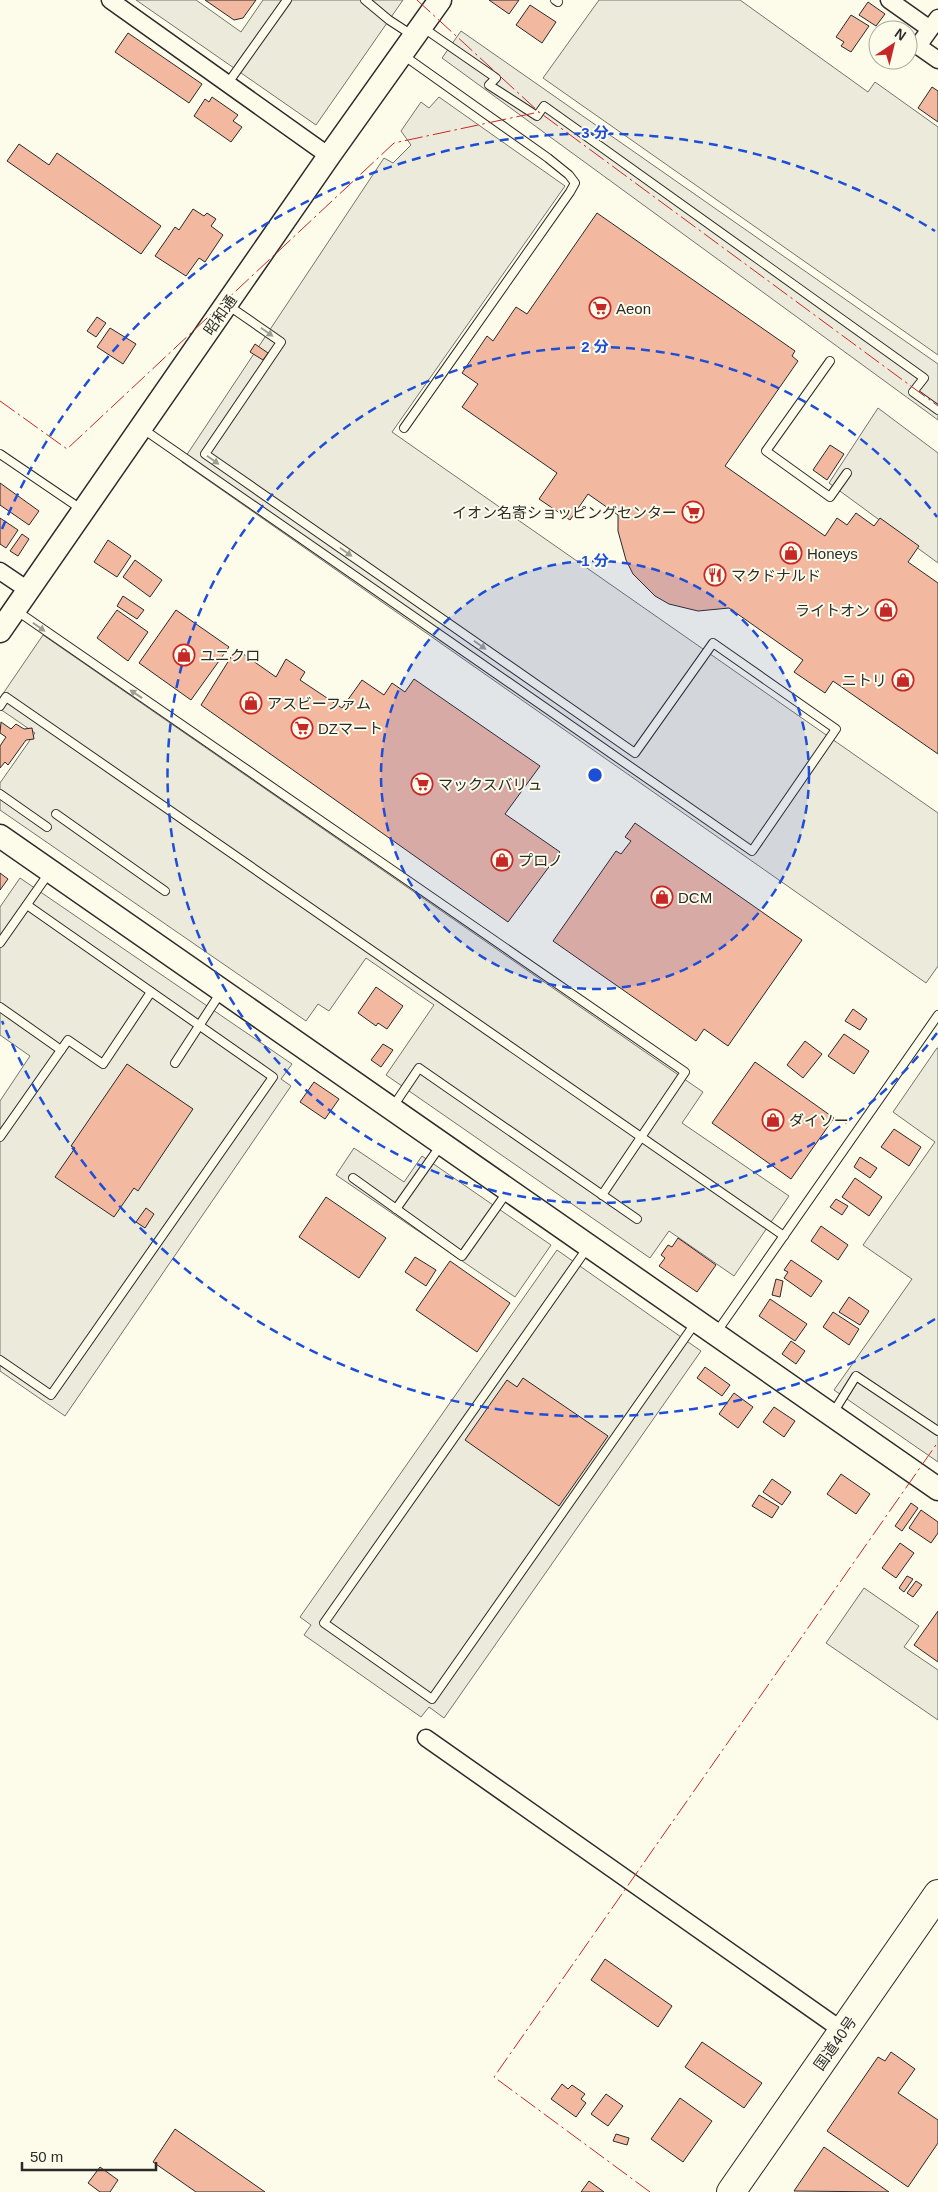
<svg xmlns="http://www.w3.org/2000/svg" width="938" height="2192" viewBox="0 0 938 2192" font-family="Helvetica,'Noto Sans JP',sans-serif">
	<rect width="100%" height="100%" fill="#fdfbea"/>
	<!-- green -->
	<polygon fill="#ecebdb" stroke="#74746e" points="599,0 740,0 868,92 875,82 938,127 938,355 543,78"/>
	<!-- parking -->
	<g fill="#eceadb" stroke="#74746e">
		<polygon points="136,0 196,0 241,32 263,0 403,0 316,125"/>
		<polygon points="461,31 938,364 938,420 442,58"/>
		<polygon points="439,97 565,186 392,432 938,813 938,966 926,983 182,462 384,158 393,163 411,145 401,131 421,102 429,108"/>
		<polygon points="878,408 938,453 938,563 829,483"/>
		<polygon points="43,635 703,1092 682,1123 789,1196 734,1276 669,1231 650,1258 386,1075 434,1005 366,958 329,1011 318,1004 306,1021 0,810 0,783 35,733 0,709 0,698"/>
		<polygon points="20,878 292,1064 281,1079 291,1086 65,1416 0,1371 0,1101 30,1056 0,1035 0,907"/>
		<polygon points="937,1048 938,1048 938,1462 834,1390 912,1279 863,1245 935,1142 893,1112"/>
		<polygon points="354,1148 404,1182 422,1156 551,1245 515,1297 336,1175"/>
		<polygon points="557,1250 701,1351 444,1718 429,1707 421,1717 304,1635 311,1625 300,1617"/>
		<polygon points="864,1588 919,1626 904,1647 938,1670 938,1720 826,1643"/>
	</g>
	<!-- building -->
	<g fill="#f2b8a0" stroke="#2b2b2b">
		<polygon points="205,0 256,0 243,18 234,20"/>
		<polygon points="489,0 519,0 509,14"/>
		<polygon points="868,2 885,14 876,26 859,15"/>
		<polygon points="530,5 556,22 542,43 516,25"/>
		<polygon points="851,15 869,26 851,52 841,46 844,42 836,37"/>
		<polygon points="128,33 202,84 189,103 115,52"/>
		<polygon points="878,41 878,56 871,51"/>
		<polygon points="879,60 889,60 885,66"/>
		<polygon points="932,87 938,91 938,122 918,108"/>
		<polygon points="212,97 238,115 233,121 242,127 231,142 194,116 205,99 209,102"/>
		<polygon points="19,144 49,165 57,153 161,226 141,254 7,161"/>
		<polygon points="193,209 204,216 207,213 216,219 211,226 223,235 205,262 199,258 186,276 155,256 175,227 179,230"/>
		<polygon points="597,213 795,351 792,356 798,361 725,466 825,536 837,518 847,525 856,513 874,526 880,518 919,546 908,562 938,583 938,754 833,681 825,693 794,672 803,660 729,608 698,611 669,604 655,596 633,574 626,560 618,531 618,515 588,494 570,520 539,499 557,473 462,407 478,384 462,373 487,336 493,341 516,307 527,314"/>
		<polygon points="97,317 106,323 96,337 87,331"/>
		<polygon points="110,328 136,344 123,364 97,347"/>
		<polygon points="255,344 268,353 263,360 250,352"/>
		<polygon points="830,445 844,454 827,480 813,470"/>
		<polygon points="0,483 39,511 29,525 0,505"/>
		<polygon points="0,518 18,530 6,548 0,544"/>
		<polygon points="22,534 29,539 18,556 10,551"/>
		<polygon points="108,540 131,556 117,577 94,562"/>
		<polygon points="135,560 162,580 150,597 123,577"/>
		<polygon points="123,596 144,610 137,619 117,606"/>
		<polygon points="117,610 148,632 128,661 97,638"/>
		<polygon points="176,610 229,647 191,700 139,663"/>
		<polygon points="236,649 276,677 286,659 305,672 300,680 342,708 362,680 384,695 392,683 405,692 414,679 540,766 505,814 560,852 508,922 201,705"/>
		<polygon points="1,722 11,729 16,724 24,729 32,728 34,739 26,740 8,765 5,762 0,768 0,746 6,737 0,733"/>
		<polygon points="635,823 802,940 728,1046 704,1029 696,1041 553,941 616,851 621,854 631,841 625,837"/>
		<polygon points="0,873 8,879 0,890"/>
		<polygon points="376,987 403,1006 387,1029 378,1023 376,1026 358,1013"/>
		<polygon points="853,1009 867,1019 860,1030 845,1021"/>
		<polygon points="844,1034 869,1051 854,1074 828,1056"/>
		<polygon points="805,1041 822,1054 803,1078 787,1065"/>
		<polygon points="383,1044 393,1050 381,1067 371,1060"/>
		<polygon points="755,1062 834,1118 791,1179 712,1123"/>
		<polygon points="127,1064 193,1109 138,1191 134,1188 114,1217 55,1177 75,1148 71,1146"/>
		<polygon points="314,1082 339,1099 325,1119 300,1102"/>
		<polygon points="894,1129 921,1147 909,1166 881,1147"/>
		<polygon points="860,1157 877,1168 870,1178 854,1167"/>
		<polygon points="855,1178 882,1197 869,1216 842,1197"/>
		<polygon points="326,1197 386,1238 359,1278 299,1237"/>
		<polygon points="836,1199 848,1206 842,1215 830,1207"/>
		<polygon points="146,1208 154,1214 145,1228 136,1222"/>
		<polygon points="821,1226 848,1245 838,1260 811,1241"/>
		<polygon points="678,1238 716,1265 697,1292 659,1266 665,1258 661,1255 668,1245 672,1247"/>
		<polygon points="415,1257 436,1270 426,1286 405,1272"/>
		<polygon points="791,1260 822,1281 811,1297 784,1278 788,1272 784,1270"/>
		<polygon points="450,1261 510,1303 477,1352 416,1310"/>
		<polygon points="776,1279 783,1281 780,1297 772,1295"/>
		<polygon points="849,1297 869,1311 860,1325 839,1312"/>
		<polygon points="770,1299 807,1324 795,1341 759,1316"/>
		<polygon points="833,1312 859,1329 849,1345 823,1327"/>
		<polygon points="791,1341 805,1351 796,1364 782,1354"/>
		<polygon points="705,1367 730,1385 722,1396 697,1378"/>
		<polygon points="523,1378 608,1436 559,1506 465,1440 507,1380 517,1387"/>
		<polygon points="734,1393 753,1407 738,1428 719,1414"/>
		<polygon points="774,1407 795,1421 784,1437 763,1422"/>
		<polygon points="841,1474 870,1494 856,1514 827,1494"/>
		<polygon points="772,1479 791,1492 782,1505 763,1492"/>
		<polygon points="759,1495 779,1507 772,1518 752,1506"/>
		<polygon points="911,1503 918,1508 902,1531 895,1526"/>
		<polygon points="921,1510 938,1522 938,1533 931,1543 909,1528"/>
		<polygon points="900,1543 914,1553 896,1578 882,1568"/>
		<polygon points="907,1576 913,1579 904,1592 899,1588"/>
		<polygon points="916,1581 922,1585 913,1597 907,1593"/>
		<polygon points="938,1611 938,1662 914,1645"/>
		<polygon points="605,1959 672,2006 658,2027 591,1980"/>
		<polygon points="702,2042 762,2083 744,2108 685,2067"/>
		<polygon points="891,2052 915,2069 898,2093 938,2120 938,2143 908,2187 827,2131 878,2057 885,2061"/>
		<polygon points="562,2084 568,2089 572,2085 585,2094 581,2099 586,2103 576,2117 551,2099"/>
		<polygon points="606,2094 623,2106 608,2126 591,2114"/>
		<polygon points="680,2098 712,2121 683,2162 651,2139"/>
		<polygon points="175,2129 265,2192 196,2192 153,2162"/>
		<polygon points="616,2134 629,2138 627,2145 613,2141"/>
		<polygon points="824,2147 889,2192 794,2191"/>
		<polygon points="100,2167 118,2180 110,2192 100,2192 88,2183"/>
		<polygon points="589,2181 604,2192 581,2192"/>
	</g>
	<g fill="none" stroke-linecap="round" stroke-linejoin="round">
		<!-- lane casing -->
		<g stroke="#2b2b2b" stroke-width="10">
			<g id="lane">
				<polyline points="365,0 389,20 412,35"/>
				<polyline points="555,0 558,2"/>
				<polyline points="422,27 496,78 489,85 537,116 544,106 924,378 913,392 938,410"/>
				<polyline points="403,55 548,158 569,175 575,183 570,192 404,428"/>
				<polyline points="228,83 287,0"/>
				<polyline points="830,361 766,451 830,497 847,473"/>
				<polyline points="143,429 752,851 836,729 713,643 635,753 205,454 281,342 229,306"/>
				<polyline points="0,454 81,509"/>
				<polyline points="17,611 685,1072 602,1195"/>
				<polyline points="0,706 6,697 784,1236"/>
				<polyline points="0,794 47,827"/>
				<polyline points="56,814 165,891"/>
				<polyline points="0,943 49,873"/>
				<polyline points="0,1007 61,1050 0,1137"/>
				<polyline points="61,1050 68,1040 103,1064 151,992"/>
				<polyline points="175,1063 221,992"/>
				<polyline points="392,1108 419,1068 637,1219"/>
				<polyline points="353,1178 462,1256 508,1191"/>
				<polyline points="396,1209 441,1145"/>
				<polyline points="588,1247 324,1623 432,1699 696,1322"/>
				<polyline points="716,1333 938,1015"/>
				<polyline points="0,1360 51,1395 273,1077 27,905"/>
				<polyline points="833,1413 856,1376 938,1431"/>
			</g>
		</g>
		<!-- street casing -->
		<g stroke="#2b2b2b" stroke-width="19">
			<g id="street">
				<polyline points="110,0 329,156"/>
				<polyline points="889,0 930,29"/>
				<polyline points="938,18 918,46 938,60"/>
				<polyline points="0,571 28,590"/>
				<polyline points="426,1738 843,2031"/>
			</g>
		</g>
		<!-- secondary casing -->
		<g stroke="#2b2b2b" stroke-width="25">
			<g id="secondary">
				<polyline points="0,631 329,156 440,0"/>
				<polyline points="0,836 938,1489"/>
			</g>
		</g>
		<!-- highway casing -->
		<g stroke="#2b2b2b" stroke-width="30">
			<polyline id="highway" points="731,2192 938,1894"/>
		</g>
		<!-- lane -->
		<use href="#lane" stroke="#fdfbea" stroke-width="8"/>
		<!-- street -->
		<use href="#street" stroke="#fdfbea" stroke-width="16"/>
		<!-- secondary -->
		<use href="#secondary" stroke="#fdfbea" stroke-width="22"/>
		<!-- highway -->
		<use href="#highway" stroke="#fdfbea" stroke-width="28"/>
		<!-- power -->
		<g stroke="#c62828" stroke-width="1" stroke-dasharray="18 4 2.5 4" stroke-linecap="butt">
			<polyline points="417,0 539,112 938,406"/>
			<polyline points="0,401 67,449 394,143 539,112"/>
			<polyline points="650,2192 494,2077 938,1442"/>
		</g>
	</g>
	<!-- one-way arrows -->
	<defs><path id="oneway-solid" d="M-6-.8H1V-3.2L6.5 0L1 3.2V.8H-6Z" transform="scale(1.25)"/></defs>
	<g fill="#9e9d94">
		<use href="#oneway-solid" transform="translate(267 332) rotate(35)"/>
		<use href="#oneway-solid" transform="translate(213 460) rotate(35)"/>
		<use href="#oneway-solid" transform="translate(346 552) rotate(35)"/>
		<use href="#oneway-solid" transform="translate(39 627) rotate(35)"/>
		<use href="#oneway-solid" transform="translate(480 645) rotate(35)"/>
		<use href="#oneway-solid" transform="translate(136 694) rotate(-146)"/>
	</g>
	<!-- distance rings -->
	<circle cx="595" cy="775" r="214" fill="#1d4ed8" fill-opacity=".12"/>
	<g fill="none" stroke="#1d4ed8" stroke-width="2.5" stroke-dasharray="9 6">
		<circle cx="595" cy="775" r="214"/>
		<path d="M937 1033A428 428 0 1 1 937 517"/>
		<path d="M935 1319A642 642 0 0 1 2 1021M2 529A642 642 0 0 1 935 231"/>
	</g>
	<!-- icons -->
	<defs>
		<g id="supermarket-ring" transform="scale(1.125)"><circle r="9.5" fill="#fdfbea" stroke="#c62828" stroke-width="1.5"/><path d="M-6-5.5h2.5l.6 2H6L4.5 2H-2.5L-4.4-4H-6ZM-1.5 3.2a1.3 1.3 0 1 0 .1 0ZM3 3.2a1.3 1.3 0 1 0 .1 0Z" fill="#c62828"/></g>
		<g id="shop-ring" transform="scale(1.125)"><circle r="9.5" fill="#fdfbea" stroke="#c62828" stroke-width="1.5"/><path d="M-5-2.5h2.3a2.7 3.5 0 0 1 5.4 0H5L5.5 6h-11ZM-1.5-2.5h3a1.5 2.3 0 0 0-3 0Z" fill="#c62828"/></g>
		<g id="restaurant-ring" transform="scale(1.125)"><circle r="9.5" fill="#fdfbea" stroke="#c62828" stroke-width="1.5"/><path d="M-5-6h1v4h1v-4h1v4h1v-4h1v5L-1.5 .5V6h-2V.5L-5-1ZM5-6V6H3V1.5H1.5Q1.5-4 5-6Z" fill="#c62828"/></g>
	</defs>
	<g fill-rule="evenodd">
		<use href="#supermarket-ring" x="600" y="308"/>
		<use href="#supermarket-ring" x="693" y="512"/>
		<use href="#shop-ring" x="791" y="553"/>
		<use href="#restaurant-ring" x="715" y="575"/>
		<use href="#shop-ring" x="886" y="610"/>
		<use href="#shop-ring" x="184" y="655"/>
		<use href="#shop-ring" x="903" y="680"/>
		<use href="#shop-ring" x="251" y="703"/>
		<use href="#supermarket-ring" x="302" y="728"/>
		<use href="#supermarket-ring" x="422" y="784"/>
		<use href="#shop-ring" x="502" y="860"/>
		<use href="#shop-ring" x="662" y="897"/>
		<use href="#shop-ring" x="773" y="1120"/>
	</g>
	<g text-anchor="middle" dominant-baseline="central" stroke-width="4" stroke-linejoin="round" paint-order="stroke">
		<!-- poi labels -->
		<g font-size="15" fill="#2b2b2b" stroke="#fdfbea" text-anchor="start">
			<text x="616" y="308">Aeon</text>
			<text x="677" y="512" text-anchor="end">イオン名寄ショッピングセンター</text>
			<text x="807" y="553">Honeys</text>
			<text x="731" y="575">マクドナルド</text>
			<text x="870" y="610" text-anchor="end">ライトオン</text>
			<text x="200" y="655">ユニクロ</text>
			<text x="887" y="680" text-anchor="end">ニトリ</text>
			<text x="267" y="703">アスビーファム</text>
			<text x="318" y="728">DZマート</text>
			<text x="438" y="784">マックスバリュ</text>
			<text x="518" y="860">プロノ</text>
			<text x="678" y="897">DCM</text>
			<text x="789" y="1120">ダイソー</text>
		</g>
		<!-- street labels -->
		<g font-size="15" fill="#2b2b2b" stroke="#fdfbea">
			<text transform="translate(220 315) rotate(-55)">昭和通</text>
			<text transform="translate(835 2043) rotate(-55)">国道40号</text>
		</g>
	</g>
	<circle cx="595" cy="775" r="8" fill="#1d4ed8" stroke="#fdfbea" stroke-width="2.5"/>
	<g font-size="15" text-anchor="middle" font-weight="bold" fill="#1d4ed8" stroke="#fdfbea" stroke-width="4" stroke-linejoin="round" paint-order="stroke">
		<text x="595" y="138">3 分</text>
		<text x="595" y="352">2 分</text>
		<text x="595" y="566">1 分</text>
	</g>
	<!-- north arrow -->
	<g transform="translate(893 45) rotate(35)"><circle r="24" fill="#fdfbea" stroke="#a9a89e"/>
	<path d="M0-4L9 19L0 12L-9 19Z" fill="#c62828"/>
	<text y="-8" font-size="14" font-weight="bold" text-anchor="middle" fill="#2b2b2b">N</text>
	</g>
	<!-- scale -->
	<path d="M22 2162v8h134v-8" fill="none" stroke="#2b2b2b" stroke-width="2.5"/>
	<text x="30" y="2162" font-size="15" fill="#2b2b2b" stroke="#fdfbea" stroke-width="4" paint-order="stroke">50 m</text>
</svg>
